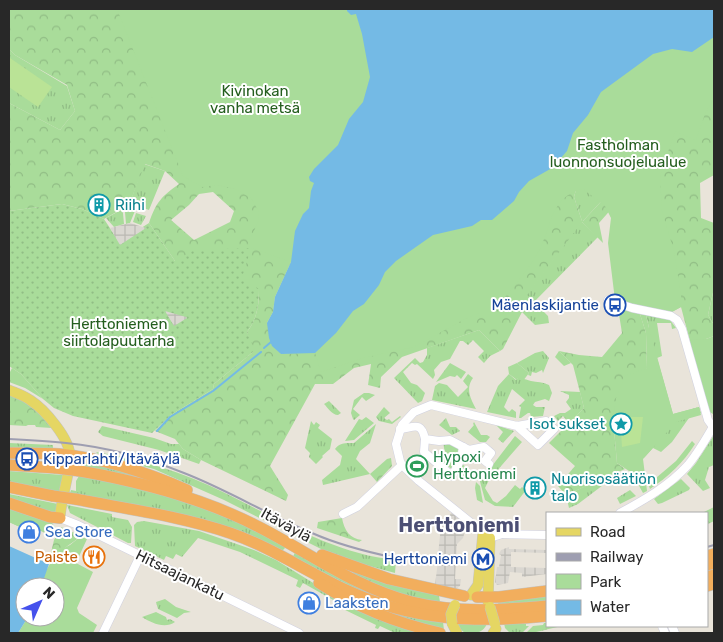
<svg xmlns="http://www.w3.org/2000/svg" width="723" height="642" viewBox="0 0 723 642" font-family="Rubik,sans-serif">
	<defs>
		<pattern id="grass-tufts" width="24" height="20" patternUnits="userSpaceOnUse" patternTransform="scale(1.25)"><rect width="24" height="20" fill="#a9dc9a"/><path d="M3 7l-1-3M5 7V3M7 7l1-3M15 17l-1-3M17 17v-4M19 17l1-3" fill="none" stroke="#91bd85"/></pattern>
		<pattern id="forest-crowns" width="20" height="18" patternUnits="userSpaceOnUse" patternTransform="scale(1.25)"><rect width="20" height="18" fill="#a9dc9a"/><path d="M2 6a3 3 0 1 1 6 0M12 15a3 3 0 1 1 6 0" fill="none" stroke="#91bd85"/></pattern>
		<pattern id="garden-dots" width="8" height="8" patternUnits="userSpaceOnUse" patternTransform="scale(1.25)"><rect width="8" height="8" fill="#a9dc9a"/><path d="M2 2h.1M6 6h.1" fill="none" stroke="#91bd85" stroke-width="1.8" stroke-linecap="round"/></pattern>
		<pattern id="plaza-grid" width="8" height="8" patternUnits="userSpaceOnUse" patternTransform="scale(1.25)"><rect width="8" height="8" fill="#dad7d1"/><path d="M0 4h8M4 0v8" fill="none" stroke="#bbb9b3"/></pattern>
	</defs>
	<rect width="100%" height="100%" fill="#e9e4da"/>
	<!-- grass -->
	<g fill="url(#grass-tufts)">
		<polygon points="9,49 15,55 67,86 75,111 60,130 9,103"/>
		<polygon points="648,151 582,222 598,237 534,302 548,316 549,323 535,325 517,307 582,221 574,197 585,156"/>
		<polygon points="144,164 165,171 149,210 137,206 130,223 126,224 125,212 123,209 129,205"/>
		<polygon points="121,210 123,213 124,224 114,227 106,218"/>
		<polygon points="136,213 146,216 141,225 133,222"/>
		<polygon points="714,288 714,325 708,315"/>
		<polygon points="646,315 670,320 676,328 672,329 671,323 657,323 662,356 657,358 673,414 699,407 701,413 689,415 645,416 649,328"/>
		<polygon points="479,330 500,351 490,356 484,363 478,357 484,351 473,340 468,345 463,341 460,341 450,359 441,362 434,370 435,375 433,379 417,364 415,365 412,363 403,372 411,383 417,385 425,393 422,401 418,403 394,378 415,358 420,363 423,362 427,355 427,348"/>
		<polygon points="543,351 549,358 543,373 542,370 536,373 532,372 531,376 528,375 529,373 517,363 535,353"/>
		<polygon points="559,351 571,363 564,366 555,357"/>
		<polygon points="450,363 466,372 461,379 457,375 455,377 450,376 436,382"/>
		<polygon points="12,368 21,374 43,399 25,388 9,382 9,374"/>
		<path d="M468,374L473,378C465,389 471,399 476,409L432,400L435,386L439,383L447,385L458,397L468,387L463,381Z"/>
		<path d="M509,374L516,380L518,378C524,378 526,380 531,381C537,382 543,382 549,385L552,393L549,401L545,399L535,402L533,405L536,407H545L543,416L531,417L530,413H528L521,418H519L521,407L519,406L525,400L512,389L504,407L509,412L512,409L516,412V418L487,412L498,386Z"/>
		<polygon points="560,391 580,392 584,408 569,423 563,416 558,421 554,416 560,413 565,413 571,409 566,402 569,398 569,395"/>
		<polygon points="364,393 369,393 375,395 366,401 362,397 353,409 360,415 354,420 353,419 351,413 354,400"/>
		<path d="M329,401L341,413L338,415C332,415 328,408 324,404Z"/>
		<polygon points="384,407 390,413 384,418 387,420 389,419 392,422 400,416 401,417 392,424 379,421 376,417"/>
		<polygon points="366,417 374,423 354,440 345,441 359,419 362,420"/>
		<polygon points="446,418 450,427 456,427 460,431 452,435 439,425"/>
		<polygon points="671,418 689,418 672,442 661,452 653,448 643,459"/>
		<polygon points="311,421 314,425 316,422 320,425 318,428 332,439 330,449 322,456 323,457 316,464 309,457 310,453 305,448"/>
		<polygon points="474,422 481,435 487,435 490,437 486,442 480,442 468,432 474,425 473,424"/>
		<path d="M376,424L370,443L360,451L356,459L370,474L323,485L322,480L340,465L342,456L335,449C340,442 347,443 354,443Z"/>
		<polygon points="496,425 514,431 503,443 498,439 503,432"/>
		<polygon points="102,426 154,438 171,444 179,444 183,449 201,460 199,464 159,450 103,436 98,432"/>
		<polygon points="714,435 714,465 709,467 705,480 710,488 703,491 687,474 696,463"/>
		<polygon points="515,436 522,442 489,480 485,488 493,501 497,503 506,496 515,485 520,489 522,487 526,490 513,507 495,506 485,500 479,478 492,466"/>
		<path d="M692,441L695,444C684,462 668,477 650,489L649,486L650,483L676,461Z"/>
		<path d="M444,442L457,445L460,455L458,457C449,457 442,452 444,442Z"/>
		<polygon points="9,443 53,445 53,449 9,450"/>
		<path d="M96,452C139,458 184,473 223,492C278,519 334,554 396,560L395,573L351,561L323,550L224,500L154,469L106,457L99,455Z"/>
		<polygon points="445,455 449,457 450,461 452,458 458,459 452,469 442,463"/>
		<polygon points="80,459 146,479 80,467 76,462"/>
		<polygon points="461,463 466,467 464,469 473,477 470,481 467,478 459,478 457,471"/>
		<polygon points="9,471 63,475 59,492 9,482"/>
		<polygon points="617,472 615,476 578,504 569,508 566,495"/>
		<path d="M79,476C129,485 179,498 226,517C246,525 265,536 285,546V548L282,551L70,493L71,490L76,491V481Z"/>
		<polygon points="681,479 690,488 689,490 662,503 658,504 654,499"/>
		<polygon points="476,482 480,486 483,503 477,500 475,488"/>
		<polygon points="630,490 636,496 620,504 617,498"/>
		<polygon points="9,494 58,504 56,513 53,515 9,501"/>
		<polygon points="67,505 112,514 112,517 128,520 132,527 131,543 128,543 70,513"/>
		<polygon points="144,521 199,531 254,550 276,560 323,589 422,633 395,633 380,626 378,629 375,628 376,625 341,608 342,605 303,583 300,588 296,586 298,580 240,552 198,538 182,557 176,554 173,559 166,556 164,560 135,546 134,525 137,522"/>
		<polygon points="295,552 423,610 362,592 293,557"/>
		<polygon points="353,572 378,580 439,596 440,602 408,598 352,575"/>
		<polygon points="334,588 443,622 444,630 386,614"/>
		<polygon points="547,595 547,603 499,605 497,601"/>
		<polygon points="165,599 176,607 191,612 184,613 177,618 158,609 156,602"/>
		<path d="M156,612L166,617L167,620L170,619L175,622C165,629 151,623 142,617Z"/>
		<path d="M456,623L487,624C482,634 475,633 465,633L459,628Z"/>
		<polygon points="504,623 526,624 526,626 529,626 522,633 510,633 505,628"/>
		<path d="M544,623H547V626H562C550,628 538,633 526,633L533,626L543,625Z"/>
	</g>
	<!-- forest -->
	<g fill="url(#forest-crowns)" fill-rule="evenodd">
		<path d="M9,9H347L291,262L275,297L273,312L267,323L281,354L293,353L714,37V175L700,183L701,218L714,223V288L708,315L714,325V336L706,339L701,383L681,307L670,313L621,198L599,223L603,243L582,222L518,307L522,312L503,349L500,351L479,330L402,357L381,377L380,388L368,385L371,364L354,368L333,384H315L270,466L288,495L286,501L201,460L183,449L175,439L155,431L171,415L213,389L214,384L253,352L247,332C257,319 259,305 259,290L175,261L149,223C156,202 162,196 179,184L165,171L145,164L129,205L104,219L82,209L62,204L9,211V103L60,130L75,111L67,85L15,55L9,49ZM648,151L583,221H582L574,197L585,156ZM213,192L234,211L230,222L194,240L171,220L189,205L199,194Z"/>
		<polygon points="618,308 640,314 646,333 647,368 613,418 617,463 625,469 566,495 558,486 575,466 549,443 584,408 573,365 559,351 579,355 602,357 622,333"/>
		<path d="M9,395C28,401 40,413 52,428L36,427L35,425H28L26,426L9,425Z"/>
		<polygon points="391,458 392,466 377,482 370,474 387,459"/>
		<polygon points="714,507 714,521 708,524 707,513 702,513"/>
		<polygon points="9,509 52,523 55,527 50,535 22,523 20,527 9,522"/>
		<path d="M342,518C344,530 350,539 362,540L359,542L317,528L318,522Z"/>
		<path d="M61,527L81,536C70,545 59,550 51,562L49,561L54,540Z"/>
	</g>
	<!-- park -->
	<g fill="#a9dc9a">
		<path d="M117,9H714V98L705,114L696,140L675,131L660,176L662,211L673,248L681,293V307L670,313L615,300L608,243L611,218L605,206L583,189C548,197 553,228 537,254C525,275 507,294 492,313H479L463,320L414,347L363,358L321,372L315,353L281,354L272,346L269,338L267,323L273,312L275,297L291,262L251,248V237L259,220L258,210L251,198L235,189L217,185L202,187L183,176Z"/>
		<polygon points="640,314 646,315 649,328 673,414 699,407 701,415 676,422 643,459 647,491 643,493 632,473 617,463 613,418 616,398 625,376 647,368 646,333"/>
		<polygon points="714,336 714,412 713,414 708,411 688,340 706,339"/>
		<polygon points="517,363 529,373 523,381 518,378 517,380 509,374 508,367"/>
		<polygon points="9,509 25,514 20,527 9,522"/>
		<polygon points="81,536 87,539 76,563 93,572 77,608 79,613 97,625 93,633 18,633 28,617 55,617 55,587 41,587 44,574 54,557 62,549 70,545"/>
	</g>
	<!-- garden -->
	<path fill="url(#garden-dots)" d="M62,204L82,209L104,219L119,242L149,223L175,261L194,250L251,248L242,278L259,289C259,305 257,319 247,332L253,346V352L214,384L213,389L171,415L152,433L73,416L54,408L43,399L21,374L9,366V211Z"/>
	<!-- pitch -->
	<g fill="#bae396">
		<polygon points="10,58 52,87 38,107 9,87"/>
		<polygon points="620,417 643,417 640,443 622,447"/>
	</g>
	<!-- plaza -->
	<g fill="url(#plaza-grid)" fill-rule="evenodd">
		<polygon points="130,223 146,228 120,245 110,228"/>
		<polygon points="165,311 186,317 187,318 174,326"/>
		<polygon points="452,512 455,513 470,527 466,528 463,538 457,544 455,579 461,579 460,586 456,589 435,585 438,561 451,561 451,556 438,555 441,526"/>
		<path d="M509,547V549L547,550V574L522,577V573L510,572L508,583L497,585L495,582L497,567H499L501,555L499,554L501,550ZM511,552L546,553V568L511,567Z"/>
	</g>
	<!-- water -->
	<g fill="#74bae5">
		<polygon points="347,9 714,9 714,37 692,52 672,49 653,54 601,92 588,115 573,133 567,151 552,168 529,181 519,192 514,201 492,220 481,220 472,226 433,235 396,261 385,272 379,285 364,304 353,311 336,333 315,353 281,354 272,346 269,338 267,323 273,312 275,297 291,262 295,231 303,214 309,208 311,191 314,183 310,181 309,177 314,169 338,145 349,119 363,102 370,77 362,34 356,14 351,15 347,11"/>
		<polygon points="9,546 49,564 41,587 25,587 25,617 28,617 18,633 9,633"/>
	</g>
	<g fill="none" stroke-linecap="round" stroke-linejoin="round">
		<!-- stream -->
		<g stroke="#74bae5" stroke-width="2">
			<polyline points="264,348 271,342"/>
			<polyline points="157,431 170,417 213,391 261,352"/>
		</g>
		<!-- minor casing -->
		<g stroke="#d0d1e0" stroke-width="9">
			<g id="minor">
				<polyline points="608,300 632,308 671,316 677,320 682,329 708,420 713,427"/>
				<path d="M400,429C413,428 421,420 425,439L439,441L450,440L469,450L484,447L491,453L485,461L489,464"/>
				<polyline points="425,439 424,452 452,476 461,459 463,447"/>
				<path d="M620,513C644,500 669,486 688,465C698,453 706,439 714,425"/>
				<polyline points="343,514 357,507 402,465"/>
				<polyline points="60,518 78,525 299,633"/>
				<polyline points="483,533 494,531 502,534 547,535"/>
				<polyline points="502,534 490,538 419,481 402,465 400,461 396,444 402,425 414,412 431,405 517,426 546,421 554,429 538,445 517,426"/>
				<polyline points="662,626 665,633"/>
				<polyline points="672,626 675,633"/>
				<polyline points="103,633 140,556"/>
			</g>
		</g>
		<!-- major casing -->
		<g stroke="#c3c3c3" stroke-width="11">
			<g id="major">
				<path d="M9,390C16,393 23,395 30,400C44,409 71,439 70,458C69,478 61,498 60,518"/>
				<polyline points="471,595 478,585 483,533"/>
				<polyline points="488,602 490,538"/>
				<polyline points="452,623 457,633"/>
				<polyline points="493,633 496,629"/>
			</g>
		</g>
		<!-- highway casing -->
		<g stroke="#c3c3c3" stroke-width="12">
			<g id="highway">
				<path d="M9,453C25,453 42,453 59,454C103,458 146,472 187,490"/>
				<polyline points="9,465 56,468"/>
				<path d="M80,471C142,482 203,498 259,527C310,553 356,588 412,602C457,613 501,610 547,606"/>
				<polyline points="9,487 53,496"/>
				<path d="M75,499C127,509 180,516 230,533C271,547 307,572 346,590C413,621 475,623 547,616"/>
				<polyline points="9,503 50,517 60,518"/>
				<polyline points="322,555 389,579 464,596"/>
				<polyline points="707,556 714,554"/>
				<polyline points="707,565 714,563"/>
				<polyline points="707,577 714,575"/>
				<path d="M319,583C356,607 396,623 440,633"/>
				<polyline points="707,586 714,584"/>
				<polyline points="477,597 499,597 547,591"/>
			</g>
		</g>
		<!-- minor -->
		<use href="#minor" stroke="#fff" stroke-width="8"/>
		<!-- major -->
		<use href="#major" stroke="#e5d663" stroke-width="10"/>
		<!-- highway -->
		<use href="#highway" stroke="#f2ae5d" stroke-width="11"/>
		<!-- rail -->
		<g stroke="#9e9eb1" stroke-width="2">
			<path d="M9,439C28,440 47,441 66,443C106,447 147,458 184,473C228,490 268,515 312,533C339,545 367,552 396,558"/>
			<polyline points="707,547 714,545"/>
		</g>
		<!-- major-bridge casing -->
		<g stroke="#c3c3c3" stroke-width="11" stroke-linecap="butt">
			<g id="major-bridge">
				<polyline points="490,607 495,624"/>
				<polyline points="452,623 451,614 455,605"/>
			</g>
		</g>
		<!-- highway-bridge casing -->
		<g stroke="#c3c3c3" stroke-width="12" stroke-linecap="butt">
			<g id="highway-bridge">
				<polyline points="56,468 80,471"/>
				<polyline points="53,496 75,499"/>
			</g>
		</g>
		<!-- major-bridge -->
		<use href="#major-bridge" stroke="#e5d663" stroke-width="10"/>
		<!-- highway-bridge -->
		<use href="#highway-bridge" stroke="#f2ae5d" stroke-width="11"/>
	</g>
	<!-- icons -->
	<defs>
		<g id="building-ring" transform="scale(1.125)"><circle r="9.5" fill="#fff" stroke="#0f9aa8" stroke-width="1.5"/><path d="M-4-6H4V6H1V3H-1V6H-4ZM-2.5-4.3h1.7v1.8h-1.7ZM.8-4.3h1.7v1.8H.8ZM-2.5-1h1.7V.8h-1.7ZM.8-1h1.7V.8H.8Z" fill="#0f9aa8"/></g>
		<g id="bus-ring" transform="scale(1.125)"><circle r="9.5" fill="#fff" stroke="#1a4fb4" stroke-width="1.5"/><path d="M-5-6H5V4H4V6H2V4H-2V6H-4V4H-5ZM-3.5-4V0h7V-4ZM-3.5 1.2v1.5H-2V1.2ZM2 1.2v1.5H3.5V1.2Z" fill="#1a4fb4"/></g>
		<g id="sight-ring" transform="scale(1.125)"><circle r="9.5" fill="#fff" stroke="#0f9aa8" stroke-width="1.5"/><path d="M0-6L1.8-2.2L6-1.7L2.9 1.2L3.7 5.4L0 3.3L-3.7 5.4L-2.9 1.2L-6-1.7L-1.8-2.2Z" fill="#0f9aa8"/></g>
		<g id="stadium-ring" transform="scale(1.125)"><circle r="9.5" fill="#fff" stroke="#2e9e5b" stroke-width="1.5"/><path d="M0-5a6.5 5 0 1 0 0 10a6.5 5 0 1 0 0-10ZM-3.5-1.8h7v3.6h-7Z" fill="#2e9e5b"/></g>
		<g id="shop-ring" transform="scale(1.125)"><circle r="9.5" fill="#fff" stroke="#3f7fe0" stroke-width="1.5"/><path d="M-5-2.5h2.3a2.7 3.5 0 0 1 5.4 0H5L5.5 6h-11ZM-1.5-2.5h3a1.5 2.3 0 0 0-3 0Z" fill="#3f7fe0"/></g>
		<g id="restaurant-ring" transform="scale(1.125)"><circle r="9.5" fill="#fff" stroke="#e8710a" stroke-width="1.5"/><path d="M-5-6h1v4h1v-4h1v4h1v-4h1v5L-1.5 .5V6h-2V.5L-5-1ZM5-6V6H3V1.5H1.5Q1.5-4 5-6Z" fill="#e8710a"/></g>
		<g id="metro-ring" transform="scale(1.125)"><circle r="9.5" fill="#fff" stroke="#1a4fb4" stroke-width="1.5"/><path d="M-5.5 5V-5H-3L0 0L3-5H5.5V5H3V-.5L0 4L-3-.5V5Z" fill="#1a4fb4"/></g>
	</defs>
	<g fill-rule="evenodd">
		<use href="#building-ring" x="99" y="205"/>
		<use href="#bus-ring" x="615" y="305"/>
		<use href="#sight-ring" x="621" y="424"/>
		<use href="#bus-ring" x="27" y="459"/>
		<use href="#stadium-ring" x="417" y="466"/>
		<use href="#building-ring" x="535" y="488"/>
		<use href="#shop-ring" x="29" y="532"/>
		<use href="#restaurant-ring" x="94" y="557"/>
		<use href="#metro-ring" x="483" y="559"/>
		<use href="#shop-ring" x="309" y="603"/>
	</g>
	<g text-anchor="middle" dominant-baseline="central" stroke-width="4" stroke-linejoin="round" paint-order="stroke">
		<!-- park labels -->
		<g font-size="15" fill="#245e1e" stroke="#fff">
			<text x="255" y="91">Kivinokan<tspan x="255" dy="17">vanha metsä</tspan></text>
			<text x="618" y="145">Fastholman<tspan x="618" dy="17">luonnonsuojelualue</tspan></text>
			<text x="119" y="324">Herttoniemen<tspan x="119" dy="17">siirtolapuutarha</tspan></text>
		</g>
		<!-- culture labels -->
		<g font-size="15" fill="#0d838f" stroke="#fff" text-anchor="start">
			<text x="115" y="205">Riihi</text>
			<text x="605" y="424" text-anchor="end">Isot sukset</text>
			<text x="551" y="479">Nuorisosäätiön<tspan x="551" dy="17">talo</tspan></text>
		</g>
		<!-- transit labels -->
		<g font-size="15" fill="#164399" stroke="#fff" text-anchor="end">
			<text x="599" y="305">Mäenlaskijantie</text>
			<text x="43" y="459" text-anchor="start">Kipparlahti/Itäväylä</text>
			<text x="467" y="559">Herttoniemi</text>
		</g>
		<!-- leisure labels -->
		<g font-size="15" fill="#27864d" stroke="#fff" text-anchor="start">
			<text x="433" y="457">Hypoxi<tspan x="433" dy="17">Herttoniemi</tspan></text>
		</g>
		<!-- street labels -->
		<g font-size="15" fill="#282828" stroke="#fff">
			<text transform="translate(286 525) rotate(29)">Itäväylä</text>
			<text transform="translate(180 575) rotate(26)">Hitsaajankatu</text>
		</g>
		<!-- shop labels -->
		<g font-size="15" fill="#366cbe" stroke="#fff" text-anchor="start">
			<text x="45" y="532">Sea Store</text>
			<text x="325" y="603">Laaksten</text>
		</g>
		<!-- food labels -->
		<g font-size="15" fill="#c56008" stroke="#fff" text-anchor="end">
			<text x="78" y="557">Paiste</text>
		</g>
		<!-- district labels -->
		<g font-size="20" font-weight="bold" fill="#4c4f74" stroke="#fff">
			<text x="459" y="525">Herttoniemi</text>
		</g>
	</g>
	<!-- border -->
	<rect width="723" height="642" fill="none" stroke="#282828" stroke-width="20"/>
	<!-- legend -->
	<rect x="546" y="512" width="162" height="115" fill="#ffffff" stroke="#a9a9a9"/>
	<rect x="556" y="528" width="25" height="8" fill="#e5d663" stroke="#a9a9a9"/>
	<text x="590" y="537" font-size="15" fill="#282828">Road</text>
	<rect x="556" y="553" width="25" height="8" fill="#9e9eb1" stroke="#a9a9a9"/>
	<text x="590" y="562" font-size="15" fill="#282828">Railway</text>
	<rect x="556" y="574" width="25" height="15" fill="#a9dc9a" stroke="#a9a9a9"/>
	<text x="590" y="587" font-size="15" fill="#282828">Park</text>
	<rect x="556" y="600" width="25" height="15" fill="#74bae5" stroke="#a9a9a9"/>
	<text x="590" y="612" font-size="15" fill="#282828">Water</text>
	<!-- north arrow -->
	<g transform="translate(40 602) rotate(45)"><circle r="24" fill="#ffffff" stroke="#a9a9a9"/>
	<path d="M0-4L9 19L0 12L-9 19Z" fill="#4551ec"/>
	<text y="-8" font-size="14" font-weight="bold" text-anchor="middle" fill="#282828">N</text>
	</g>
</svg>
